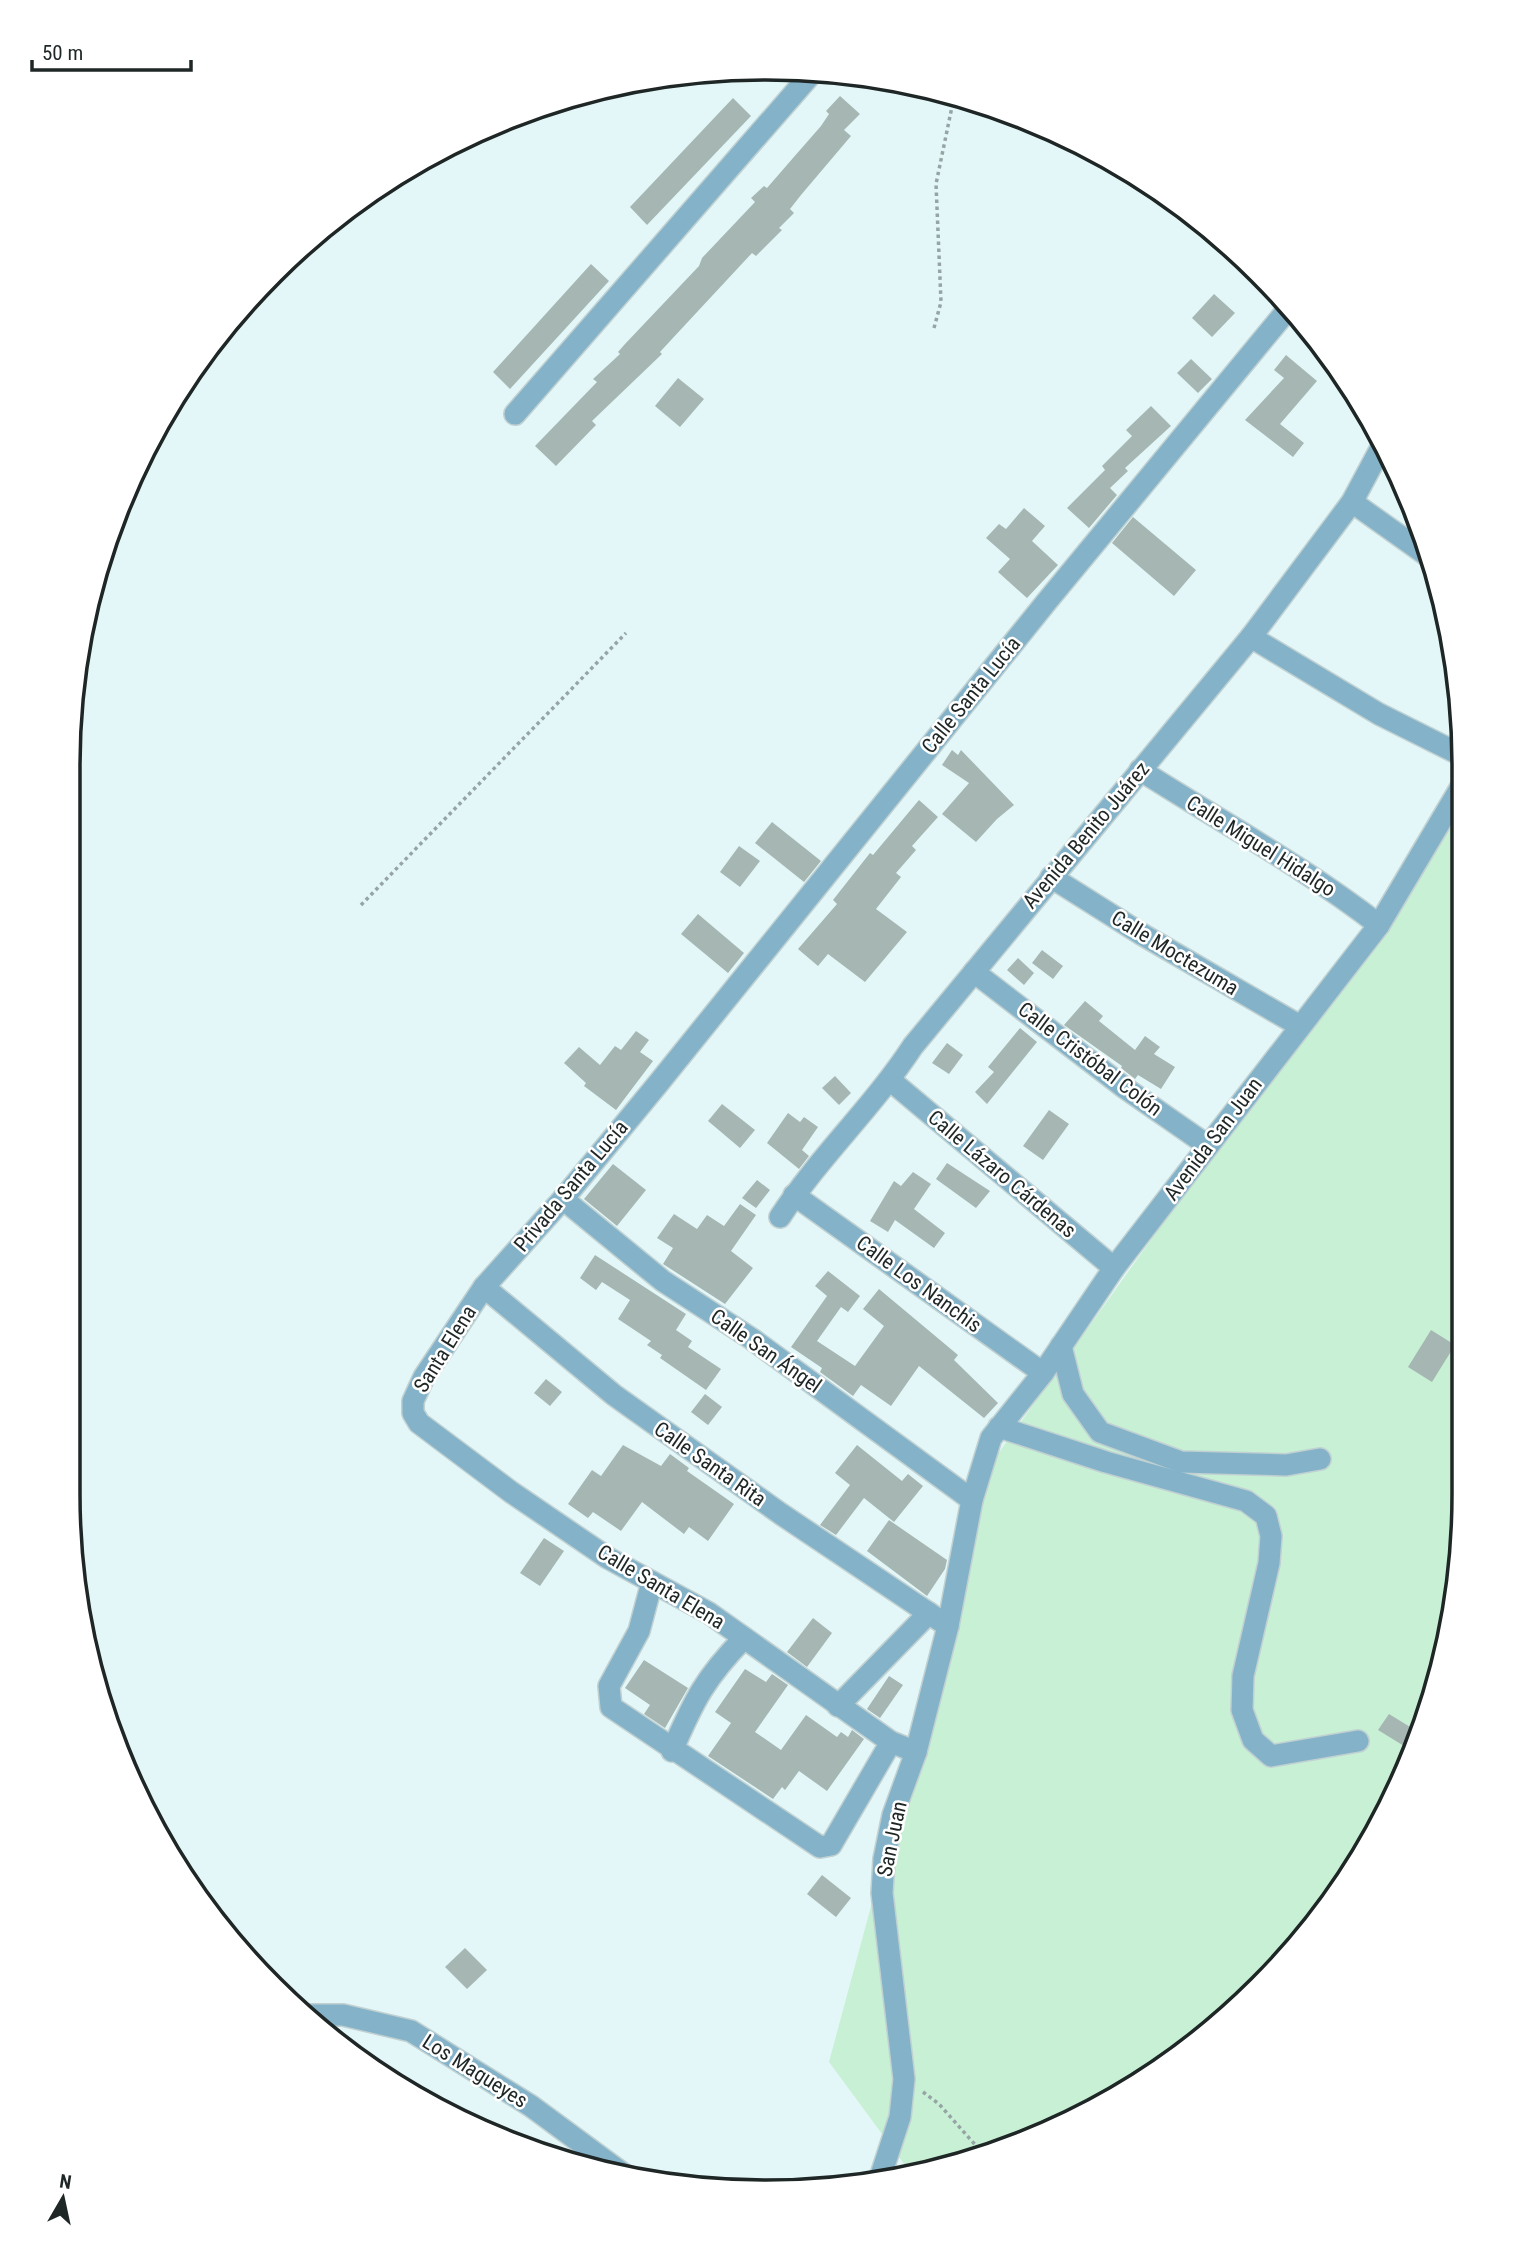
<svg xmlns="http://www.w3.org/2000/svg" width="1532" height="2261" viewBox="0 0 1532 2261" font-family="'Roboto Condensed',sans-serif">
	<rect width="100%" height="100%" fill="#e4f7f8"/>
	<!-- green -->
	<polygon fill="#c7f0d5" points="1464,802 1464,1495 1450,1631 1392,1804 1346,1883 1260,1988 1115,2099 991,2156 913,2176 829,2062 990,1465"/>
	<!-- building -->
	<g fill="#a6b7b3">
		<polygon points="840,96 860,114 844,130 851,136 801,195 790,209 794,213 779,228 782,230 756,256 752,253 672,339 660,352 662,354 592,421 596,425 556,466 535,446 597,382 593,379 620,354 618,352 625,344 699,266 702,258 755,202 751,198 764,186 767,188 793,158 821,126 829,114 826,111"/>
		<polygon points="733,98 751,116 647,225 630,207"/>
		<polygon points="591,264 609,281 510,389 493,372"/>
		<polygon points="1214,294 1235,313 1212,337 1192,318"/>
		<polygon points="1286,355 1317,381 1280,424 1304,443 1293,457 1245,420 1284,378 1274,370"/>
		<polygon points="1191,359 1212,379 1198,393 1177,373"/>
		<polygon points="678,378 704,399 680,427 655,406"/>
		<polygon points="1151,406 1171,426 1125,468 1128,471 1110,488 1117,495 1089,528 1067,508 1105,470 1102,466 1132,436 1126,430"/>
		<polygon points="1024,508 1045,526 1032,541 1058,565 1027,598 998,572 1010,559 986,538 999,524 1006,529"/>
		<polygon points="1133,517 1196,570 1174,596 1112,543"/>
		<polygon points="952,750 958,755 961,750 1014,805 997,819 976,842 942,814 969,783 942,765"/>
		<polygon points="919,800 938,817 912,846 916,850 896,873 901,877 876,909 907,932 865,982 828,954 818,966 798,949 837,904 833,900 870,853 873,855"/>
		<polygon points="772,822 821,861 804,882 755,843"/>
		<polygon points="739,846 760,861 740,887 720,872"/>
		<polygon points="698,914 744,953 728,973 681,934"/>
		<polygon points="1042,950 1063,966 1053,979 1032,963"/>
		<polygon points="1018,958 1034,973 1024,985 1007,970"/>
		<polygon points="1085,1001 1103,1016 1099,1021 1135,1050 1145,1036 1160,1047 1154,1054 1175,1067 1161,1089 1138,1075 1135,1079 1121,1068 1122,1066 1064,1025"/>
		<polygon points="1020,1028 1037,1042 987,1104 975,1092 994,1072 988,1067"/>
		<polygon points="636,1031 649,1040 640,1052 653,1061 616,1110 584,1086 586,1083 564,1063 579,1047 600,1065 615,1046 621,1050"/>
		<polygon points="947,1043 963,1055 949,1074 932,1063"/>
		<polygon points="835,1076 851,1093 839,1105 822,1088"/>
		<polygon points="722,1104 755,1130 740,1148 708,1121"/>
		<polygon points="1049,1110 1069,1124 1043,1160 1023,1146"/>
		<polygon points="788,1113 800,1122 804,1117 818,1127 802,1150 809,1156 799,1169 767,1143"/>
		<polygon points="947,1163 990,1191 976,1208 936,1179"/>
		<polygon points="613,1164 646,1190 617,1226 584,1199"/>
		<polygon points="913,1172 931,1184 914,1209 945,1233 934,1248 895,1220 888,1232 870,1221 894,1181 901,1186"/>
		<polygon points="757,1180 770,1190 756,1208 742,1198"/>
		<polygon points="740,1204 756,1215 731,1251 753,1268 725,1304 663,1264 673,1248 657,1238 674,1214 697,1229 707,1215 724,1226"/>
		<polygon points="595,1255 686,1314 676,1330 692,1341 688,1347 721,1369 706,1390 660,1358 662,1355 647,1345 651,1341 618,1319 630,1300 602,1282 596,1290 580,1278"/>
		<polygon points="828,1271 860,1296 848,1312 841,1307 817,1341 855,1366 884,1326 863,1309 879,1289 958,1355 954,1360 998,1403 984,1418 919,1366 891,1406 861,1385 853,1396 820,1372 822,1368 791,1347 827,1296 815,1286"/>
		<polygon points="1431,1330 1455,1345 1432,1382 1408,1367"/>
		<polygon points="546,1379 562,1392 550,1406 534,1393"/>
		<polygon points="705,1394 722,1407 708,1425 691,1412"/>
		<polygon points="623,1445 661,1466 670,1454 689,1468 687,1471 734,1504 708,1541 689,1527 684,1534 642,1502 621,1531 593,1512 588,1518 568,1504 592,1470 601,1476"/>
		<polygon points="857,1445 902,1481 908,1474 923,1486 894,1522 864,1498 836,1535 820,1525 850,1485 835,1473"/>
		<polygon points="889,1520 947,1560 945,1569 927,1596 867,1551"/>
		<polygon points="544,1538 564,1551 540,1586 520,1573"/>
		<polygon points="813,1618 832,1633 807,1667 787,1652"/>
		<polygon points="644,1660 688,1688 665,1728 644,1714 650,1705 625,1688"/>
		<polygon points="745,1669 766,1682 772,1674 788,1685 755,1732 781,1750 806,1715 837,1737 841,1732 848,1737 852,1730 864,1739 827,1791 799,1771 785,1790 782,1787 773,1799 708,1756 731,1723 715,1712"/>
		<polygon points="889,1676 903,1685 880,1718 867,1709"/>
		<polygon points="1389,1714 1415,1730 1404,1746 1378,1730"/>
		<polygon points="822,1875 851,1898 836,1917 807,1894"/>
		<polygon points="465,1948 487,1970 467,1989 445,1967"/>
	</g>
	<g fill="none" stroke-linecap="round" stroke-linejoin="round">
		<!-- minor casing -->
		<g stroke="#c1d1d2" stroke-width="24">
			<g id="minor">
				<polyline points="515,414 812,73"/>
				<polyline points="1352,502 1428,556"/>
				<polyline points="1251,637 1379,714 1463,756"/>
				<path d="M1140,770C1220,821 1304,867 1379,925"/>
				<polyline points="1051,877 1143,935 1300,1026"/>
				<polyline points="974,972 1125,1088 1207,1145"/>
				<polyline points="890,1080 1114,1268"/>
				<polyline points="794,1195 1043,1373"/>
				<polyline points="563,1199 663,1281 752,1339 972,1500"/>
				<path d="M780,1217C819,1157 873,1107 913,1046L1251,637L1352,502L1382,446"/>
				<polyline points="484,1287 614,1395 781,1514 948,1626"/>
				<polyline points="1061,1346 1073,1394 1100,1432 1181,1462 1286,1465 1320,1459"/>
				<polyline points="999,1427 1106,1462 1246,1501 1266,1516 1271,1536 1269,1563 1243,1676 1242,1710 1253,1740 1271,1756 1358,1741"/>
				<polyline points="652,1582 639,1631 609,1686 611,1707 820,1847 831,1845 891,1742"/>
				<polyline points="838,1706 929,1613"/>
				<path d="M672,1751C694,1700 705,1678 744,1638"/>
				<polyline points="916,1752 891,1742 709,1613 608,1558 511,1492 419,1423 413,1413 413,1401 424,1377 484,1287 563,1199 657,1085 1048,600 1289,308"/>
				<polyline points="305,2015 343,2015 411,2031 531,2106 626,2176"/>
				<polyline points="879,2181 900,2117 904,2079 882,1893 884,1859 893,1815 916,1752 948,1626 972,1500 991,1438 1043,1373 1114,1268 1379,925 1464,782"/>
			</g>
		</g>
		<!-- path -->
		<g stroke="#96a4a5" stroke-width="3.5" stroke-dasharray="3.5 3.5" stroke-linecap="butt">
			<polyline points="934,328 941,302 936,184 954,97"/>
			<polyline points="361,905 626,633"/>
			<polyline points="923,2092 939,2104 986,2157"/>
		</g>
		<!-- minor -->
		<use href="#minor" stroke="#84b3c9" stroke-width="21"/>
	</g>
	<g text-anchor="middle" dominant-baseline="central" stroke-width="5" stroke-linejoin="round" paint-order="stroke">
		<!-- street labels -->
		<g font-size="21" fill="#1f2626" stroke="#fff">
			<text transform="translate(971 695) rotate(-51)">Calle Santa Lucía</text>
			<text transform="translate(1086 835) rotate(-50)">Avenida Benito Juárez</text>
			<text transform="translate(1261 846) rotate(32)">Calle Miguel Hidalgo</text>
			<text transform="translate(1175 953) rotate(31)">Calle Moctezuma</text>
			<text transform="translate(1090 1059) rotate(37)">Calle Cristóbal Colón</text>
			<text transform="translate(1213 1139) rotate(-53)">Avenida San Juan</text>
			<text transform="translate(1002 1174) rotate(40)">Calle Lázaro Cárdenas</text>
			<text transform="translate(571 1186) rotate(-50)">Privada Santa Lucía</text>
			<text transform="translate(919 1284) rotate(36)">Calle Los Nanchis</text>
			<text transform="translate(445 1349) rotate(-58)">Santa Elena</text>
			<text transform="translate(766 1351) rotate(35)">Calle San Ángel</text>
			<text transform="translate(710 1464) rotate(35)">Calle Santa Rita</text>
			<text transform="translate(661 1587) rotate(31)">Calle Santa Elena</text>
			<text transform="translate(892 1839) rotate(-78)">San Juan</text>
			<text transform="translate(475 2071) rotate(32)">Los Magueyes</text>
		</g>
	</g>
	<!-- crop -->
	<path d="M0 0H1532V2261H0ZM766 80H766A686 686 0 0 1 1452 766V1494A686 686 0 0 1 766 2180H766A686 686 0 0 1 80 1494V766A686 686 0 0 1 766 80Z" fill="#fff" fill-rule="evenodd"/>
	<path fill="none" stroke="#1f2626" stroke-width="3.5" d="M766 80H766A686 686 0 0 1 1452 766V1494A686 686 0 0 1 766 2180H766A686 686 0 0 1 80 1494V766A686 686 0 0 1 766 80Z"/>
	<!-- north arrow -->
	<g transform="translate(63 2198) rotate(9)" stroke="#ffffff" stroke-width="5" paint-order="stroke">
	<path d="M0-5L12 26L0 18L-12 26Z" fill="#1f2626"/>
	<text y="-10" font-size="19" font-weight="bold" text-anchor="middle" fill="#1f2626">N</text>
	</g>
	<!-- scale -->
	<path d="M32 60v10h159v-10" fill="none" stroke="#1f2626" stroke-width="3.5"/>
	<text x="42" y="60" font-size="21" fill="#1f2626" stroke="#ffffff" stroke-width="5" paint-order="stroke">50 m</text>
</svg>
